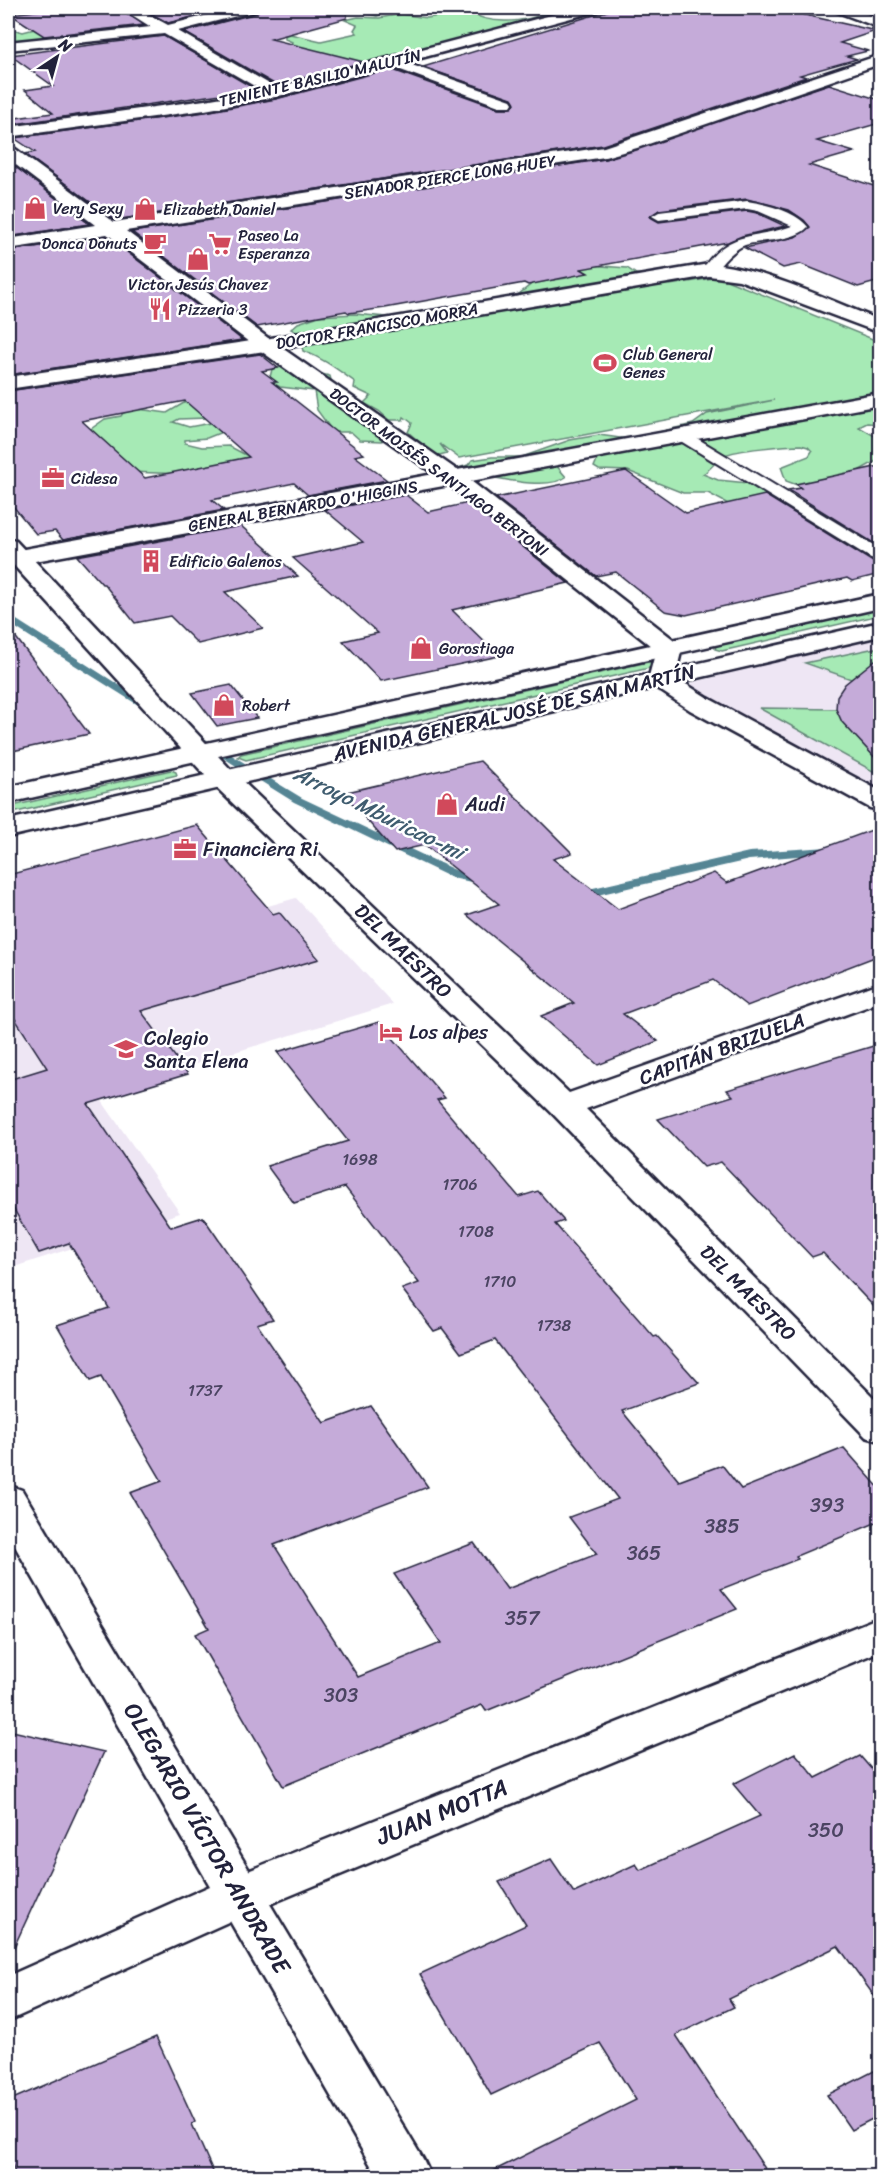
<svg xmlns="http://www.w3.org/2000/svg" width="888" height="2184" viewBox="0 0 888 2184" font-family="Sriracha,sans-serif">
	<rect width="100%" height="100%" fill="#fff"/>
	<filter id="ink" filterUnits="userSpaceOnUse"><feTurbulence type="fractalNoise" baseFrequency=".0167" numOctaves="2"/><feDisplacementMap in="SourceGraphic" scale="12" xChannelSelector="R" yChannelSelector="G"/><feConvolveMatrix kernelMatrix="1 2 1 2 8 2 1 2 1" color-interpolation-filters="sRGB"/></filter>
	<g filter="url(#ink)">
		<!-- built -->
		<g fill="#eee6f4">
			<polygon points="880,637 880,788 690,687 693,682"/>
			<polygon points="296,898 393,1004 97,1094 180,1213 8,1269 8,980"/>
		</g>
		<!-- green -->
		<g fill="#a6eab5" stroke="#648678" stroke-width="1.5">
			<path d="M216,8H267L207,21L154,20L134,30L8,42V37L14,35L8,33V28L23,32L42,27L104,30L113,27L125,13C142,19 155,12 172,11C187,10 201,11 216,8Z"/>
			<path d="M343,8H495L470,12C490,26 533,23 551,8L571,10L350,69L336,63L321,72L327,75L287,84H281L256,77L227,79L198,60L235,55L216,52L219,50L290,47L292,42L285,39V35L290,34L321,41L357,33L354,30L357,25L345,20L358,17L379,18L401,14L427,18L451,14L439,10L403,8L377,16Z"/>
			<path d="M589,265L627,268L636,274L673,278L668,283L670,285L719,277L880,342V396L872,400L880,405V424L867,423L859,427L880,439V459L858,471L868,489L880,490V516C856,509 831,529 807,523L805,518L807,507L817,499L808,489L786,481L781,467L809,456L812,451L808,447L801,445C787,445 735,450 725,455C716,460 711,469 703,474L718,480L758,484L784,499L753,504L730,505L708,493H683L628,471L599,470L594,467L597,460L592,456L555,464L566,477C545,493 484,474 458,471V468L468,465L472,460L492,457H522L570,440L599,435L620,438L637,437L693,424L707,414L774,400L459,458L440,444L447,453L436,456L408,432L412,423L404,417L403,420H389L379,411L364,403L371,396L354,388L355,382C338,370 323,358 303,351C301,343 301,333 291,329L298,323L319,316L355,314L397,318L515,297L533,283L567,278L577,268Z"/>
			<polygon points="288,365 330,376 333,388 359,401 356,404 390,437 382,441 360,440 351,432 333,432 317,410 314,391 280,387 269,381 272,369"/>
			<polygon points="189,400 206,418 179,419 173,422 189,427 216,422 232,428 207,438 185,440 185,443 202,447 229,446 257,461 185,474 129,472 88,431 105,419 121,416 123,413 138,409 167,413"/>
			<polygon points="880,609 880,615 722,651 715,649 716,646"/>
			<polygon points="880,647 880,665 851,679 805,663"/>
			<polygon points="648,662 654,663 654,667 246,760 238,757 241,754"/>
			<polygon points="759,708 836,709 872,746 880,750 880,775"/>
			<polygon points="171,770 176,772 177,775 8,814 8,807"/>
		</g>
		<g fill="none" stroke-linecap="round" stroke-linejoin="round">
			<!-- stream -->
			<g fill="#548594" fill-rule="evenodd">
				<polygon points="8,616 12,617 155,708 154,710 146,710 8,623"/>
				<polygon points="189,729 302,798 459,872 485,877 487,880 481,884 452,878 294,802 185,734 184,732"/>
				<polygon points="829,847 835,851 833,853 749,860 580,899 574,895 580,891 749,852"/>
			</g>
		</g>
		<!-- building -->
		<g fill="#c5abd9" stroke="#22223b" stroke-width="1.5" fill-rule="evenodd">
			<polygon points="61,8 119,8 144,25 44,36 10,14"/>
			<polygon points="141,8 229,8 168,23"/>
			<polygon points="260,8 346,8 347,18 271,39 364,62 276,85 184,32 257,13"/>
			<polygon points="617,8 774,8 876,31 840,43 868,51 847,56 857,59 800,75 806,77 603,145 115,220 25,154 35,152 14,138 205,112 276,99 390,69 498,108 511,108 515,104 512,98 423,67"/>
			<polygon points="164,36 255,89 8,125 8,119 53,113 25,90 53,86 10,55"/>
			<polygon points="829,84 880,100 880,123 817,141 854,152 809,165 880,188 880,281 858,287 801,264 783,268 745,248 795,237 810,227 804,220 789,210 747,199 659,210 650,217 659,222 747,211 757,213 785,226 742,236 728,242 581,269 588,273 528,285 524,283 385,308 349,313 346,311 257,327 132,232 605,159"/>
			<polygon points="8,161 89,224 8,237"/>
			<polygon points="106,236 232,332 242,340 8,375 8,251"/>
			<path d="M260,354L278,368L262,371L277,382H272L364,454L355,456L387,480L308,495L294,483L212,500L224,510L63,540L55,531L36,534L8,500V391ZM185,401L249,457L145,478L82,421Z"/>
			<polygon points="880,466 880,547 788,490 801,488 796,484"/>
			<polygon points="626,471 686,513 765,495 873,562 880,563 880,574 852,581 847,578 686,615 665,611 616,572 596,576 496,498"/>
			<polygon points="406,495 428,512 468,503 568,583 452,610 499,656 381,681 343,641 378,633 293,558 363,542 325,510"/>
			<polygon points="241,526 298,576 225,592 263,628 198,644 170,616 135,623 104,584 102,584 77,556"/>
			<polygon points="8,627 89,734 8,752"/>
			<polygon points="880,656 880,763 842,722 836,709 837,696 845,684"/>
			<polygon points="231,685 257,718 217,726 192,693"/>
			<polygon points="480,761 572,853 553,859 618,909 714,873 727,883 880,827 880,955 747,1006 713,980 623,1014 658,1041 598,1065 541,1016 574,1003 467,915 499,904 425,845 395,852 343,793"/>
			<polygon points="197,825 273,914 279,912 319,959 141,1011 188,1074 88,1104 171,1227 203,1217 273,1319 257,1324 324,1423 371,1406 428,1487 274,1545 358,1677 441,1643 394,1574 474,1543 507,1589 597,1554 569,1517 618,1499 495,1340 461,1353 442,1328 434,1331 402,1289 419,1283 345,1187 294,1203 267,1166 348,1141 277,1052 379,1022 445,1098 437,1100 519,1197 538,1191 564,1221 555,1224 654,1337 657,1336 699,1383 622,1411 679,1481 722,1465 741,1489 844,1448 880,1489 880,1521 796,1556 798,1559 721,1589 737,1609 486,1711 482,1705 283,1786 195,1634 209,1628 130,1493 162,1481 101,1377 90,1381 57,1325 109,1308 69,1243 39,1253 8,1199 8,1080 47,1068 8,1008 8,875"/>
			<polygon points="880,1044 880,1313 823,1253 812,1257 721,1162 704,1167 658,1119 733,1096 727,1090"/>
			<polygon points="8,1730 104,1752 8,1960"/>
			<polygon points="795,1753 816,1778 860,1756 880,1779 880,2004 838,1946 729,1999 734,2007 676,2035 770,2176 483,2176 636,2100 600,2043 491,2095 420,1974 526,1925 499,1882 551,1859 574,1893 636,1864 640,1870 760,1816 733,1784"/>
			<polygon points="156,2037 195,2122 192,2124 215,2176 16,2176 8,2153 8,2101"/>
			<polygon points="880,2068 880,2115 851,2130 827,2095"/>
		</g>
		<g fill="none" stroke-linecap="round" stroke-linejoin="round">
			<!-- lane casing -->
			<g stroke="#22223b" stroke-width="4">
				<g id="lane">
					<path d="M747,201C766,204 796,211 808,227C794,242 763,239 745,245C727,252 718,272 709,274L702,270C729,229 752,240 792,226L758,211L747,209L659,220L652,216L659,212Z"/>
					<polygon points="685,431 880,549 880,561 874,560 679,440 677,436"/>
				</g>
			</g>
			<!-- street casing -->
			<g stroke="#22223b" stroke-width="5">
				<g id="street">
					<polygon points="121,8 137,8 168,25 236,8 258,8 256,11 178,31 283,92 280,95 270,95 164,34 8,50 8,42 151,27"/>
					<polygon points="392,58 511,100 513,103 511,106 499,106 387,65 385,62"/>
					<path d="M709,264C761,267 830,301 880,320V333L739,280L709,276L265,351L8,389V377L265,339Z"/>
					<polygon points="8,539 16,541 234,773 569,1093 880,983 880,1002 586,1109 880,1404 880,1441 866,1437 552,1113 214,785 8,559"/>
					<polygon points="880,1617 880,1651 270,1904 423,2159 431,2176 377,2176 223,1909 216,1895 223,1881"/>
				</g>
			</g>
			<!-- secondary casing -->
			<g stroke="#22223b" stroke-width="5">
				<g id="secondary">
					<polygon points="578,8 599,8 597,11 275,97 205,110 8,137 8,127 205,100 274,88"/>
					<polygon points="833,8 851,8 880,19 880,28 835,11"/>
					<polygon points="880,55 880,64 637,148 605,157 126,231 272,341 457,470 880,393 880,405 471,481 678,643 682,648 675,677 708,698 880,791 880,810 870,808 690,710 652,685 648,680 656,650 449,485 8,566 8,552 434,474 258,349 107,234 8,249 8,239 95,225 8,159 8,146 14,148 114,222 604,147"/>
					<polygon points="8,1485 22,1490 264,1895 257,1909 8,2021 8,1976 210,1886 8,1534"/>
				</g>
			</g>
			<!-- highway casing -->
			<g stroke="#22223b" stroke-width="5">
				<g id="highway">
					<polygon points="880,594 880,608 8,803 8,787"/>
					<polygon points="880,622 880,636 8,837 8,820"/>
				</g>
			</g>
			<!-- lane -->
			<use href="#lane" fill="#fff" fill-rule="evenodd"/>
			<!-- street -->
			<use href="#street" fill="#fff" fill-rule="evenodd"/>
			<!-- secondary -->
			<use href="#secondary" fill="#fff" fill-rule="evenodd"/>
			<!-- highway -->
			<use href="#highway" fill="#fff" fill-rule="evenodd"/>
		</g>
	</g>
	<!-- icons -->
	<defs>
		<g id="shop-bare" transform="scale(1.8)"><path d="M-5-2.5h2.3a2.7 3.5 0 0 1 5.4 0H5L5.5 6h-11ZM-1.5-2.5h3a1.5 2.3 0 0 0-3 0Z" fill="#d1495b" stroke="#fff" stroke-width="2.5" paint-order="stroke"/></g>
		<g id="cafe-bare" transform="scale(1.8)"><path d="M-5.5-4.5H6V0H3Q3 3.5 0 3.5H-2.5Q-5.5 3.5-5.5 0ZM3-3.2v2h1.7v-2ZM-6 4.5H4V6H-6Z" fill="#d1495b" stroke="#fff" stroke-width="2.5" paint-order="stroke"/></g>
		<g id="supermarket-bare" transform="scale(1.8)"><path d="M-6-5.5h2.5l.6 2H6L4.5 2H-2.5L-4.4-4H-6ZM-1.5 3.2a1.3 1.3 0 1 0 .1 0ZM3 3.2a1.3 1.3 0 1 0 .1 0Z" fill="#d1495b" stroke="#fff" stroke-width="2.5" paint-order="stroke"/></g>
		<g id="restaurant-bare" transform="scale(1.8)"><path d="M-5-6h1v4h1v-4h1v4h1v-4h1v5L-1.5 .5V6h-2V.5L-5-1ZM5-6V6H3V1.5H1.5Q1.5-4 5-6Z" fill="#d1495b" stroke="#fff" stroke-width="2.5" paint-order="stroke"/></g>
		<g id="stadium-bare" transform="scale(1.8)"><path d="M0-5a6.5 5 0 1 0 0 10a6.5 5 0 1 0 0-10ZM-3.5-1.8h7v3.6h-7Z" fill="#d1495b" stroke="#fff" stroke-width="2.5" paint-order="stroke"/></g>
		<g id="office-bare" transform="scale(1.8)"><path d="M-6-3h4V-5.5h4V-3h4V5H-6ZM-1-4.5V-3h2v-1.5ZM-6 0V1H6V0Z" fill="#d1495b" stroke="#fff" stroke-width="2.5" paint-order="stroke"/></g>
		<g id="building-bare" transform="scale(1.8)"><path d="M-4-6H4V6H1V3H-1V6H-4ZM-2.5-4.3h1.7v1.8h-1.7ZM.8-4.3h1.7v1.8H.8ZM-2.5-1h1.7V.8h-1.7ZM.8-1h1.7V.8H.8Z" fill="#d1495b" stroke="#fff" stroke-width="2.5" paint-order="stroke"/></g>
		<g id="hotel-bare" transform="scale(1.8)"><path d="M-6-4.5h1.5V1H6V5H4.5V3h-9V5H-6ZM-4 0a1.8 1.8 0 1 1 3.6 0ZM.5 0V-2.5h3Q6-2.5 6 0Z" fill="#d1495b" stroke="#fff" stroke-width="2.5" paint-order="stroke"/></g>
		<g id="school-bare" transform="scale(1.8)"><path d="M0-5L7-2L0 1L-7-2ZM-4 1L0 2.5L4 1V4Q0 6-4 4Z" fill="#d1495b" stroke="#fff" stroke-width="2.5" paint-order="stroke"/></g>
	</defs>
	<g fill-rule="evenodd">
		<use href="#shop-bare" x="35" y="208"/>
		<use href="#shop-bare" x="145" y="209"/>
		<use href="#cafe-bare" x="155" y="243"/>
		<use href="#supermarket-bare" x="220" y="244"/>
		<use href="#shop-bare" x="198" y="259"/>
		<use href="#restaurant-bare" x="160" y="309"/>
		<use href="#stadium-bare" x="605" y="363"/>
		<use href="#office-bare" x="53" y="478"/>
		<use href="#building-bare" x="151" y="561"/>
		<use href="#shop-bare" x="421" y="648"/>
		<use href="#shop-bare" x="224" y="705"/>
		<use href="#shop-bare" x="447" y="804"/>
		<use href="#office-bare" x="185" y="849"/>
		<use href="#hotel-bare" x="391" y="1032"/>
		<use href="#school-bare" x="126" y="1049"/>
	</g>
	<g text-anchor="middle" dominant-baseline="central" stroke-width="5" stroke-linejoin="round" paint-order="stroke">
		<!-- far-street labels -->
		<g font-size="16" fill="#22223b" stroke="#fff">
			<text transform="translate(320 78) rotate(-13)">TENIENTE BASILIO MALUTÍN</text>
			<text transform="translate(450 177) rotate(-9)">SENADOR PIERCE LONG HUEY</text>
			<text transform="translate(377 326) rotate(-10)">DOCTOR FRANCISCO MORRA</text>
			<text transform="translate(439 472) rotate(37)">DOCTOR MOISÉS SANTIAGO BERTONI</text>
			<text transform="translate(303 506) rotate(-10)">GENERAL BERNARDO O'HIGGINS</text>
		</g>
		<!-- far-poi labels -->
		<g font-size="16" fill="#22223b" stroke="#fff" text-anchor="start">
			<text x="53" y="208">Very Sexy</text>
			<text x="163" y="209">Elizabeth Daniel</text>
			<text x="238" y="235">Paseo La<tspan x="238" dy="18">Esperanza</tspan></text>
			<text x="137" y="243" text-anchor="end">Donca Donuts</text>
			<text x="198" y="284" text-anchor="middle">Victor Jesús Chavez</text>
			<text x="178" y="309">Pizzeria 3</text>
			<text x="623" y="354">Club General<tspan x="623" dy="18">Genes</tspan></text>
			<text x="71" y="478">Cidesa</text>
			<text x="169" y="561">Edificio Galenos</text>
			<text x="439" y="648">Gorostiaga</text>
			<text x="242" y="705">Robert</text>
		</g>
		<!-- number labels -->
		<g font-size="16" fill="#4b4462">
			<text x="360" y="1159">1698</text>
			<text x="460" y="1184">1706</text>
			<text x="476" y="1231">1708</text>
			<text x="500" y="1281">1710</text>
			<text x="554" y="1325">1738</text>
			<text x="205" y="1390">1737</text>
		</g>
		<!-- street labels -->
		<g font-size="20" fill="#22223b" stroke="#fff">
			<text transform="translate(514 713) rotate(-13)">AVENIDA GENERAL JOSÉ DE SAN MARTÍN</text>
			<text transform="translate(403 951) rotate(44)">DEL MAESTRO</text>
			<text transform="translate(722 1049) rotate(-20)">CAPITÁN BRIZUELA</text>
			<text transform="translate(748 1293) rotate(45)">DEL MAESTRO</text>
		</g>
		<!-- poi labels -->
		<g font-size="20" fill="#22223b" stroke="#fff" text-anchor="start">
			<text x="465" y="804">Audi</text>
			<text x="203" y="849">Financiera Ri</text>
			<text x="409" y="1032">Los alpes</text>
			<text x="144" y="1038">Colegio<tspan x="144" dy="23">Santa Elena</tspan></text>
		</g>
		<!-- near-number labels -->
		<g font-size="20" fill="#4b4462">
			<text x="827" y="1505">393</text>
			<text x="722" y="1526">385</text>
			<text x="644" y="1553">365</text>
			<text x="522" y="1618">357</text>
			<text x="341" y="1695">303</text>
			<text x="826" y="1830">350</text>
		</g>
		<!-- water labels -->
		<g font-size="21" font-style="italic" fill="#3f5c6f" stroke="#fff">
			<text transform="translate(379 813) rotate(26)">Arroyo Mburicao-mi</text>
		</g>
		<!-- near-street labels -->
		<g font-size="24" fill="#22223b" stroke="#fff">
			<text transform="translate(442 1812) rotate(-22)">JUAN MOTTA</text>
			<text transform="translate(207 1838) rotate(60)">OLEGARIO VÍCTOR ANDRADE</text>
		</g>
	</g>
	<!-- margin -->
	<rect width="888" height="2184" fill="none" stroke="#fff" stroke-width="30"/>
	<rect x="15" y="15" width="858" height="2154" fill="none" stroke="#22223b" stroke-width="2" filter="url(#ink)"/>
	<!-- north arrow -->
	<g transform="translate(57 57) rotate(36)" stroke="#ffffff" stroke-width="4.5" paint-order="stroke">
	<path d="M0-4.5L10 22L0 15L-10 22Z" fill="#22223b"/>
	<text y="-9" font-size="16" font-weight="bold" text-anchor="middle" fill="#22223b">N</text>
	</g>
</svg>
